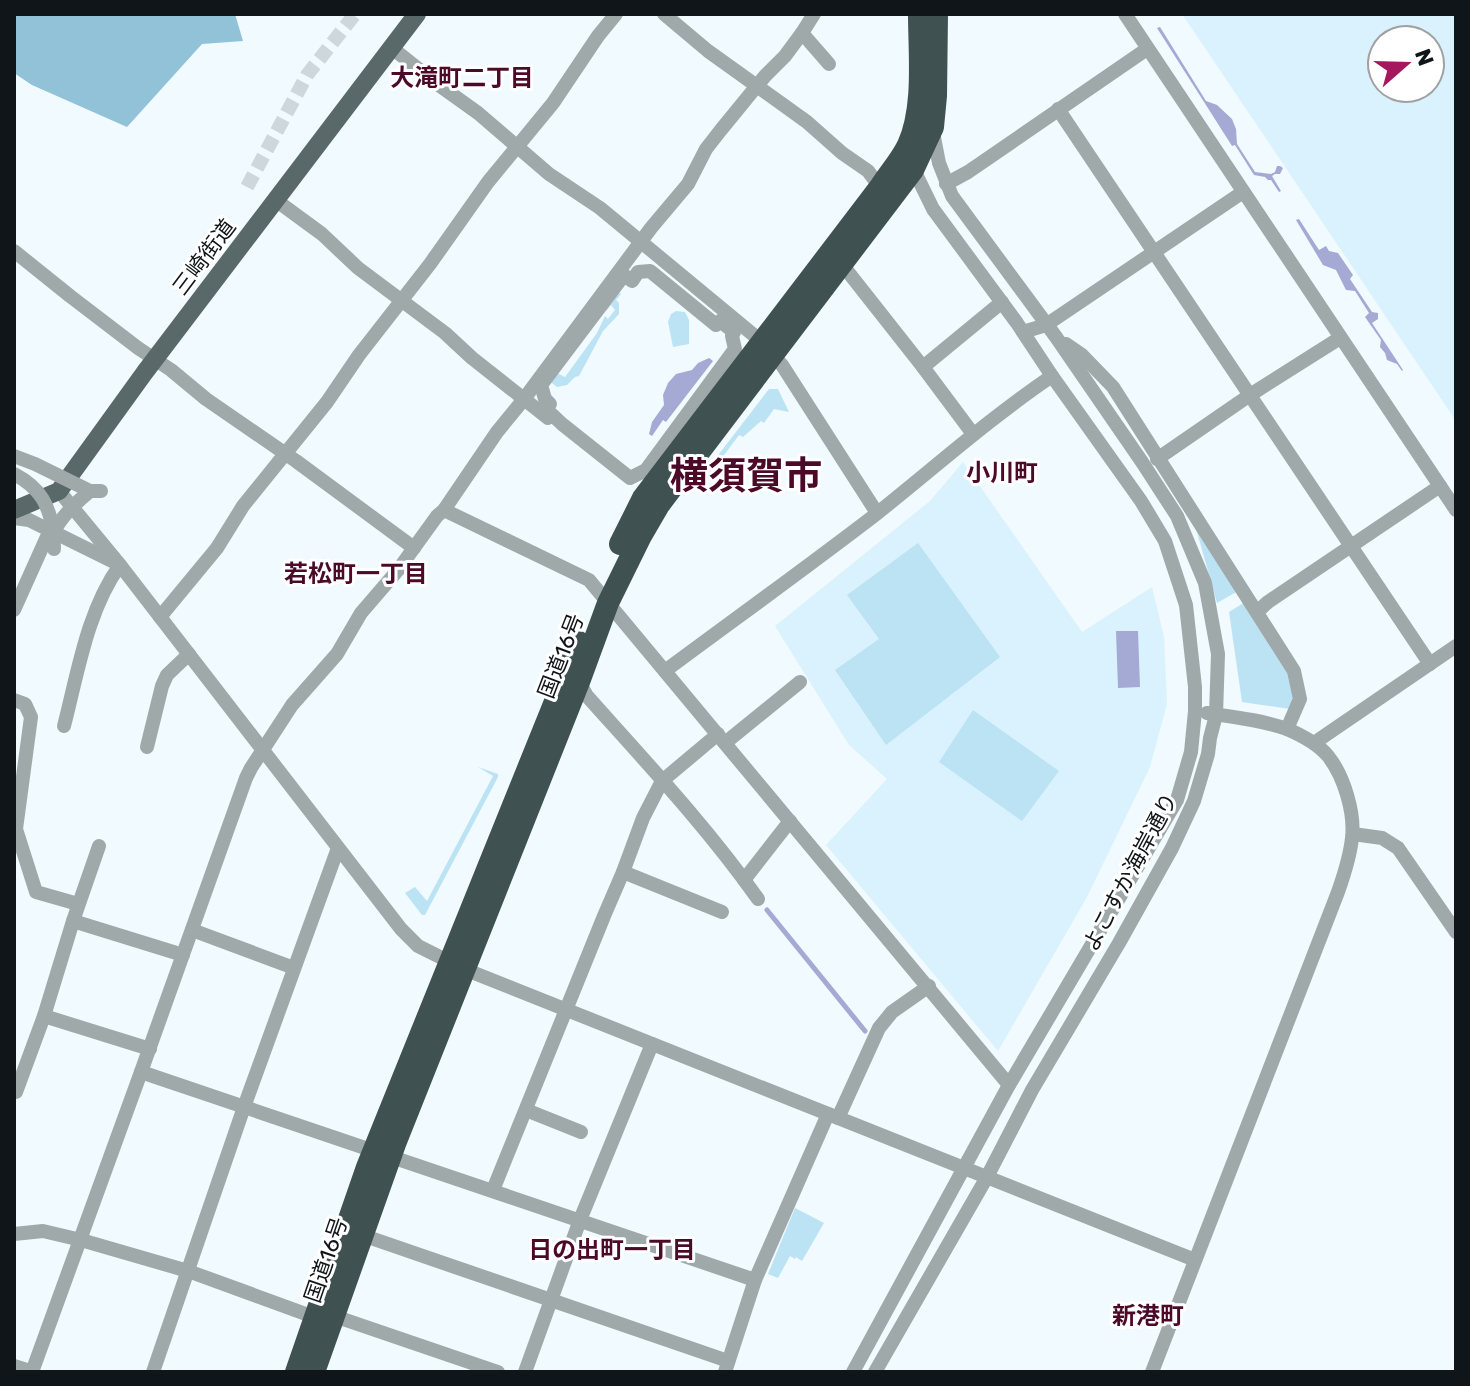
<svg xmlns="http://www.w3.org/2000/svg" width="1470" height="1386" viewBox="0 0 1470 1386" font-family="Rubik,'Noto Sans JP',sans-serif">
	<rect width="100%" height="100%" fill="#f0faff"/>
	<!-- built -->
	<g fill="#d9f2fd" fill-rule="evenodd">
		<path d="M1182,14H1456V421L1302,192ZM1382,40H1430V88H1382Z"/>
		<polygon points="963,462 1082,632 1152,587 1164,637 1167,704 1150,767 1087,897 998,1051 826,845 887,779 849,745 775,626 930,501"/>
	</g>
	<!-- green -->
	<g fill="#bce3f4">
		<polygon points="617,290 621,294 616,300 619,303 619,314 603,331 579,376 575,377 567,385 557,387 547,379 555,372 565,377 597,333 605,316 608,319 615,310 611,305 606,311 609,296"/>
		<polygon points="676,311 685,312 689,320 689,344 673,347 668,322 671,314"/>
		<polygon points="769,389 778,389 789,412 774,409 764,423 761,421 743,437 739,435 704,482 699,480"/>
		<polygon points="1195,525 1238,591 1217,603"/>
		<polygon points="918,543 1000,657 886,745 835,670 879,639 847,595"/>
		<polygon points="1245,602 1292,675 1295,693 1290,709 1242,702 1229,612"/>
		<polygon points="973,710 1059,771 1022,821 939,762"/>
		<polygon points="478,767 498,774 498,777 425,915 422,915 405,893 415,887 427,901 493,776"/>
		<polygon points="795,1208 824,1223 802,1261 796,1257 795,1259 790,1256 778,1278 768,1274"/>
	</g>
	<!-- forest -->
	<polygon fill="#91c2d7" points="14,14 235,14 243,41 202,44 127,127 32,85 14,73"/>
	<!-- water -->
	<g fill="#a4aad4">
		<polygon points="1160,27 1206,101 1217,105 1232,119 1236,129 1237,144 1255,172 1271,174 1275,172 1277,166 1280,166 1283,168 1280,174 1275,174 1272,176 1281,191 1279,192 1271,180 1268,180 1265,177 1254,175 1235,145 1232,146 1157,28"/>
		<polygon points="1299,219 1319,250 1326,246 1329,251 1338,253 1353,275 1350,279 1372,312 1378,313 1378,319 1372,323 1403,370 1402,371 1397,364 1387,360 1385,353 1380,347 1381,340 1365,317 1369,313 1355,291 1346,290 1336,270 1323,265 1296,220"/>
		<polygon points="709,358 713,361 666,422 663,420 652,436 649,434 652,422 664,405 663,395 668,383 676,374 692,370 698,363"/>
		<polygon points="1116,631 1138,631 1140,687 1118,688"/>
	</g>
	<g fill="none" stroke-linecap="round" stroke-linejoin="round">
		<!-- stream -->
		<polyline stroke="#a4aad4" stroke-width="5" points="767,910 865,1031"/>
		<!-- minor-tunnel -->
		<polyline stroke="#ced8dc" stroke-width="14" stroke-dasharray="14 7" stroke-linecap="butt" points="247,187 307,75 355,14"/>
		<!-- minor -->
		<g stroke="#a0a9a9" stroke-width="14">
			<polyline points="664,14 708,51 807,122 842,153 868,171 880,187"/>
			<polyline points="1125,14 1456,510"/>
			<polyline points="802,33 829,64"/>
			<polyline points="392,48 436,83 478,113 549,174 600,208 761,341 782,365 877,513"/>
			<polyline points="1058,109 1430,664"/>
			<polyline points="946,184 968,172 1147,49"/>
			<polyline points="277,201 322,234 358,268 445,333 472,358 548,418"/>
			<polyline points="14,251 70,296 138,348 171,370 206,399 296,461 414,548"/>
			<polyline points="841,263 923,367 973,434"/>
			<polygon points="650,271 716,325 720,321 734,332 732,336 735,349 646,470 630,478 562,424 545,408 550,404 545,399 541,385 624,275 632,281 638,272"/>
			<polyline points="1023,332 1046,325 1243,192"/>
			<polyline points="1066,344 1082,355 1113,387 1294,671 1300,699 1287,729"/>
			<polyline points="923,367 1002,302"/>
			<polyline points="1157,459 1250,395 1340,338"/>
			<polyline points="59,491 120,565 401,929 418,946 464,969 1195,1260"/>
			<polyline points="444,510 589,580 1009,1085"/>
			<path d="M14,518L29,520L120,565C87,611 78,672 64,726"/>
			<polyline points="14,610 50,530"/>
			<polyline points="1257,612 1268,602 1440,486"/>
			<polyline points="160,617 217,548 243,506 327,402 359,355 430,264 488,182 553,103 598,36 616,14"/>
			<path d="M665,671C735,619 806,568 875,515C934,468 990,418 1052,376"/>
			<path d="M579,682L587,696C646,762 707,827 758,899"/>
			<polyline points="14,700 25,704 31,717 16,829 36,892 78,904"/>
			<polyline points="725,743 800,682"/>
			<polyline points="1314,743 1456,646"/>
			<polyline points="147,747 162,686 167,675 189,654"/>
			<polyline points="1353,834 1382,838 1398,848 1456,932"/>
			<polyline points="99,846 73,921 44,1016 150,1049"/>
			<polyline points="623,872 722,912"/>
			<polyline points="744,880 790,821"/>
			<polyline points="73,921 183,955"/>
			<polyline points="192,930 294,968"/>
			<polyline points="141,1072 755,1280"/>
			<polyline points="16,1092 44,1016"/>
			<polyline points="526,1110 581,1132"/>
			<polyline points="838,1118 879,1028 892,1012 929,986"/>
			<polyline points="493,1190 604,916 623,872 643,818 662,781 718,734"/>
			<polyline points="14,1234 43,1231 81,1240 188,1271 314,1317"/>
			<polyline points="362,1235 728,1361"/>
			<polyline points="334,1316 498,1372"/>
			<polyline points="14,1366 33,1372"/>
			<polyline points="32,1372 141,1072 246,778 251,768 292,705 337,654 361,613 398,570 437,516 444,510 497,432 524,399 651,228 688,184 706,149 720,131 765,76 785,56 802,33 814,14"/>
			<polyline points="153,1372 244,1107 338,848"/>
			<polyline points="525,1372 580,1220 652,1044"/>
			<polyline points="725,1372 755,1280 828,1114"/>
			<polyline points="853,1372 1009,1085 1177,800 1191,752 1195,711 1195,687 1186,605 1165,541 1141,501 1052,376 1017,323 933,209 912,166"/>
			<polyline points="875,1372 987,1177 1032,1090 1119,943 1172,848 1194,801 1208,754 1210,738 1216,715 1218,654 1205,583 1177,516 1142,462 1056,337 952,196 939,163 933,132"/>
			<path d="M1152,1372L1338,892C1344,875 1350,857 1352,838C1355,813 1344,776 1328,756C1318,744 1301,735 1287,729C1262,720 1233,717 1207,713"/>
		</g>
		<!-- major -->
		<polyline stroke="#596868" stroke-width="18" points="14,510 59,491 145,372 417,14"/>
		<!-- highway -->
		<g stroke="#405152" stroke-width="22">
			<path d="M620,544L643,498L880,187C889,173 901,160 908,145C925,108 919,54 919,14"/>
			<polyline points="296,1372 367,1167 579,642"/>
			<polyline points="314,1372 395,1144 579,682 608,603 641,536 659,505 913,170 933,127 936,96 937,14"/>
		</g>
		<!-- minor-bridge -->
		<g stroke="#a0a9a9" stroke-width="14">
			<polyline points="14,456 35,464 90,491 101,491"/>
			<path d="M14,474C41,488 49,505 54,534"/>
			<path d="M54,549C54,544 53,539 54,534C57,520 79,500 90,491"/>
		</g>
	</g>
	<g text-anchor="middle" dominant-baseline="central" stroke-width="6" stroke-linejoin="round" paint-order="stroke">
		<!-- street labels -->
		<g font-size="22" fill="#0f1518" stroke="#fff">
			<text transform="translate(204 257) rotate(-53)">三崎街道</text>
			<text transform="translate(561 656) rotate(-69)">国道16号</text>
			<text transform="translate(1130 872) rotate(-62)">よこすか海岸通り</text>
			<text transform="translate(326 1260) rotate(-71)">国道16号</text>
		</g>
		<!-- neighbourhood labels -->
		<g font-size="24" font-weight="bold" fill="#4c0a29" stroke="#fff">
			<text x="462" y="78">大滝町二丁目</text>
			<text x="1002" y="473">小川町</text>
			<text x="356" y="574">若松町一丁目</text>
			<text x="612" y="1250">日の出町一丁目</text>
			<text x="1148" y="1316">新港町</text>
		</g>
		<!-- town labels -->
		<g font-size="38" font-weight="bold" fill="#4c0a29" stroke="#fff">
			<text x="746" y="476">横須賀市</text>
		</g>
	</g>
	<!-- border -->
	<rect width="1470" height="1386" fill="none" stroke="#0f1518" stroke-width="32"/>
	<!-- north arrow -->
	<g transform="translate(1406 64) rotate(70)"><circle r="38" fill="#ffffff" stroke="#9fa1a3" stroke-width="2"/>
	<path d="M0-6L14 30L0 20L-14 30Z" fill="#a5185d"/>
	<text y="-12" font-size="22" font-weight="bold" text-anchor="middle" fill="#0f1518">N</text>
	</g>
</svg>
